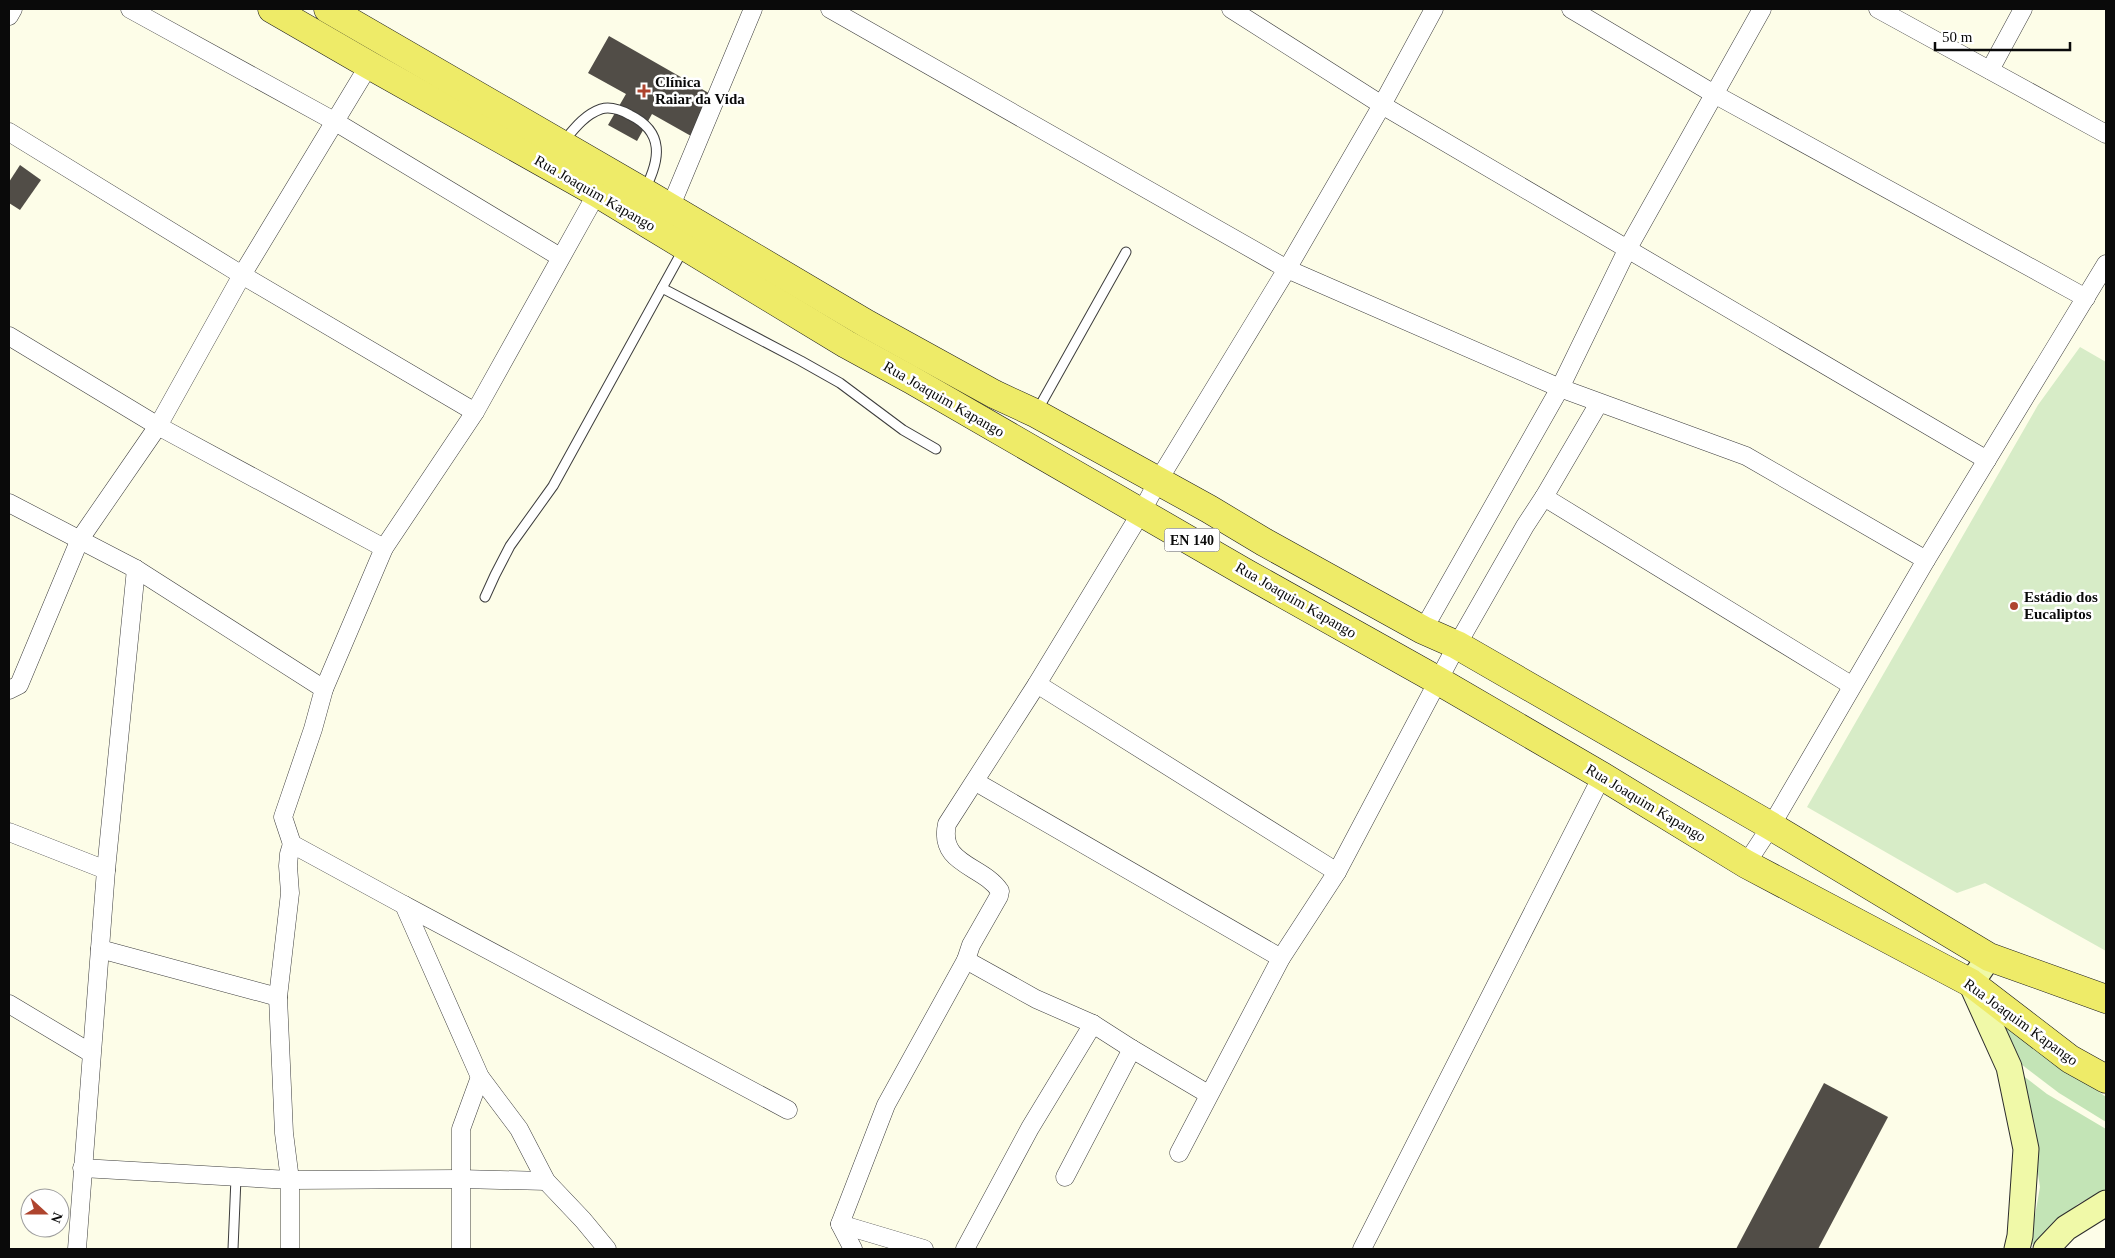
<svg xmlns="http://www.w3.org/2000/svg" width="2115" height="1258" viewBox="0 0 2115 1258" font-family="'Times New Roman',serif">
	<rect width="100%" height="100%" fill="#fdfde8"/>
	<!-- green -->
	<g fill="#c3e4b6">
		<polygon points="1999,1019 2106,1097 2106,1122 2059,1093 2017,1061"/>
		<polygon points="2017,1071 2047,1094 2106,1129 2106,1189 2078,1204 2037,1242 2029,1246 2025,1239 2034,1221 2040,1187 2027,1104"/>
	</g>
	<!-- pitch -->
	<polygon fill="#d7ecc7" points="2080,347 2106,362 2106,951 1985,883 1957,893 1807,807 2038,405"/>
	<!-- building -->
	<g fill="#514d47">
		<polygon points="609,36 714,96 691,136 652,114 637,141 608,125 626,94 588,73"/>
		<polygon points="20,165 41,180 20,210 9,203 9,182"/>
		<polygon points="1824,1083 1888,1117 1818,1249 1736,1249"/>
	</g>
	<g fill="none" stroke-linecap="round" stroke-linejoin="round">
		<!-- lane casing -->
		<g stroke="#3d3d3d" stroke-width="11">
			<g id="lane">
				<path d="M563,142C574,129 584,115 601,109C611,106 621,110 630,115C665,132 660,160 645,189"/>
				<polyline points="662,288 801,361 840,383 903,430 936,449"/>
				<polyline points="1037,411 1126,252"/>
				<polyline points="485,597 495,575 510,546 553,486 684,248"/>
				<polyline points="233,1249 236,1178"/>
			</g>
		</g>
		<!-- street casing -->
		<g stroke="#3d3d3d" stroke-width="19">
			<g id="street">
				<polyline points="130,9 334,121 560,257"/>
				<polyline points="830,9 1287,269 1560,388 1746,456 1926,560"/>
				<polyline points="1231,9 1382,105 1987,460"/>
				<polyline points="1571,9 1714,94 2086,298"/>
				<polyline points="1878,9 2106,134"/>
				<polyline points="9,16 13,9"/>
				<polyline points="1990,70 2023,9"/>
				<polyline points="9,132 242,275 475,412"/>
				<polyline points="597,193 475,412 384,548 324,689 313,729 283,817 292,844 404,905 480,1077 519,1129 546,1181 583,1220 607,1249"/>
				<polyline points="670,208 753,9"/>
				<polyline points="9,336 158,426 384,548"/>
				<polyline points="1544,497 1599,403"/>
				<polyline points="9,503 136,569 324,689"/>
				<polyline points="1423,630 1560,388 1628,248 1762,9"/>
				<polyline points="1037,684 1337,872"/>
				<polyline points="9,690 19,685 80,539 158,426 242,275 369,65"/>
				<polyline points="976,782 1281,958"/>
				<polyline points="9,832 106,870"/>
				<polyline points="1746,864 1771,826 1926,560 2106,264"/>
				<polyline points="404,905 788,1110"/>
				<polyline points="100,949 278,997"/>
				<polyline points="9,1004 91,1053"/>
				<path d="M1208,1094L1132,1049L1093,1024L1036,999L966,960L971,945L999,896L1000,891C983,865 938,865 947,824L1037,684L1142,511L1158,481L1287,269L1382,105L1434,9"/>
				<polyline points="1179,1153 1281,958 1337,872 1457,645 1525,526 1544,497 1851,685"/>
				<polyline points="82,1168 290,1180 460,1179 546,1181"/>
				<polyline points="1065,1177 1132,1049"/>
				<polyline points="840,1224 924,1249"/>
				<polyline points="77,1249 106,870 136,569"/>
				<polyline points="290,1249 290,1180 284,1133 278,997 290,893 288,866 289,854 292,844"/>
				<polyline points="461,1249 461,1129 480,1077"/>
				<polyline points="853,1249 840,1224 886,1105 966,960"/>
				<polyline points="965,1249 1030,1128 1093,1024"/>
				<polyline points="1362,1249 1602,776"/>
			</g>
		</g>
		<!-- secondary casing -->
		<g stroke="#2c2c2c" stroke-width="27">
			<g id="secondary">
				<polyline points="1989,957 1971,983 2009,1067 2026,1149 2020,1236 2017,1249"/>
				<polyline points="2046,1249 2066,1228 2106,1203"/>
			</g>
		</g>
		<!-- primary casing -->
		<g stroke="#1b1b1b" stroke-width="29">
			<g id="primary">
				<polyline points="272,9 369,65 597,193 846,344 910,379 1246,573 1437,680 1602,776 1746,864 1971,983 2070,1059 2106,1079"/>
				<polyline points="328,9 644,192 867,324 994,394 1035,413 1209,509 1264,542 1423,630 1457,645 1771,826 1989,957 2106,999"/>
			</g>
		</g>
		<!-- lane -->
		<use href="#lane" stroke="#fff" stroke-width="9"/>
		<!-- street -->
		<use href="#street" stroke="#fff" stroke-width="18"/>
		<!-- secondary -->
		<use href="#secondary" stroke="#f0f9a8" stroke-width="25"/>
		<!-- primary -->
		<use href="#primary" stroke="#eeeb68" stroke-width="28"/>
	</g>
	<!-- markers -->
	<g fill="#ae442e" stroke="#fff" stroke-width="2">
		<path d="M641.5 83.5h5v5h5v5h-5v5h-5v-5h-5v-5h5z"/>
		<circle cx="2014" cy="606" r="5"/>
	</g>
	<g text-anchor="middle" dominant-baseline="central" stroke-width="5" stroke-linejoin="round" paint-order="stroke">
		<!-- shield labels -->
		<rect fill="#fff" stroke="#545454" stroke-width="1" x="1164.5" y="528.5" width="55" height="23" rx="4"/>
		<g font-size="14" font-weight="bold" fill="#0a0a0a">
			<text x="1192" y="540">EN 140</text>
		</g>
		<!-- poi labels -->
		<g font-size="15" font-weight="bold" fill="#0a0a0a" stroke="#fff" text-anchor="start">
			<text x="655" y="82">Clínica<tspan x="655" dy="17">Raiar da Vida</tspan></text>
			<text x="2024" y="597">Estádio dos<tspan x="2024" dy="17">Eucaliptos</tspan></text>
		</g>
		<!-- street labels -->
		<g font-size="15" fill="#0a0a0a" stroke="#fff">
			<text transform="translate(595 193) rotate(30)">Rua Joaquim Kapango</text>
			<text transform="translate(944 399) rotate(30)">Rua Joaquim Kapango</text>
			<text transform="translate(1296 600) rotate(30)">Rua Joaquim Kapango</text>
			<text transform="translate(1646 803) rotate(31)">Rua Joaquim Kapango</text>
			<text transform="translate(2021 1022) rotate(36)">Rua Joaquim Kapango</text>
		</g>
	</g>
	<!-- border -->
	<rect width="2115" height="1258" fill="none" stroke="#0a0a0a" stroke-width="20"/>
	<!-- north arrow -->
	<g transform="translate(45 1213) rotate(111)"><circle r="24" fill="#ffffff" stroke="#9d9d9d"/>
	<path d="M0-4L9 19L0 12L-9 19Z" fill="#ae442e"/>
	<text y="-8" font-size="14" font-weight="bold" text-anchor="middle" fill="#0a0a0a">N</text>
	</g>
	<!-- scale -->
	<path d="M1935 42v8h135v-8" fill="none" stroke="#0a0a0a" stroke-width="2.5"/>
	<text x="1942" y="42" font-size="15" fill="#0a0a0a" stroke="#ffffff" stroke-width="4" paint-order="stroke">50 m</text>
</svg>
